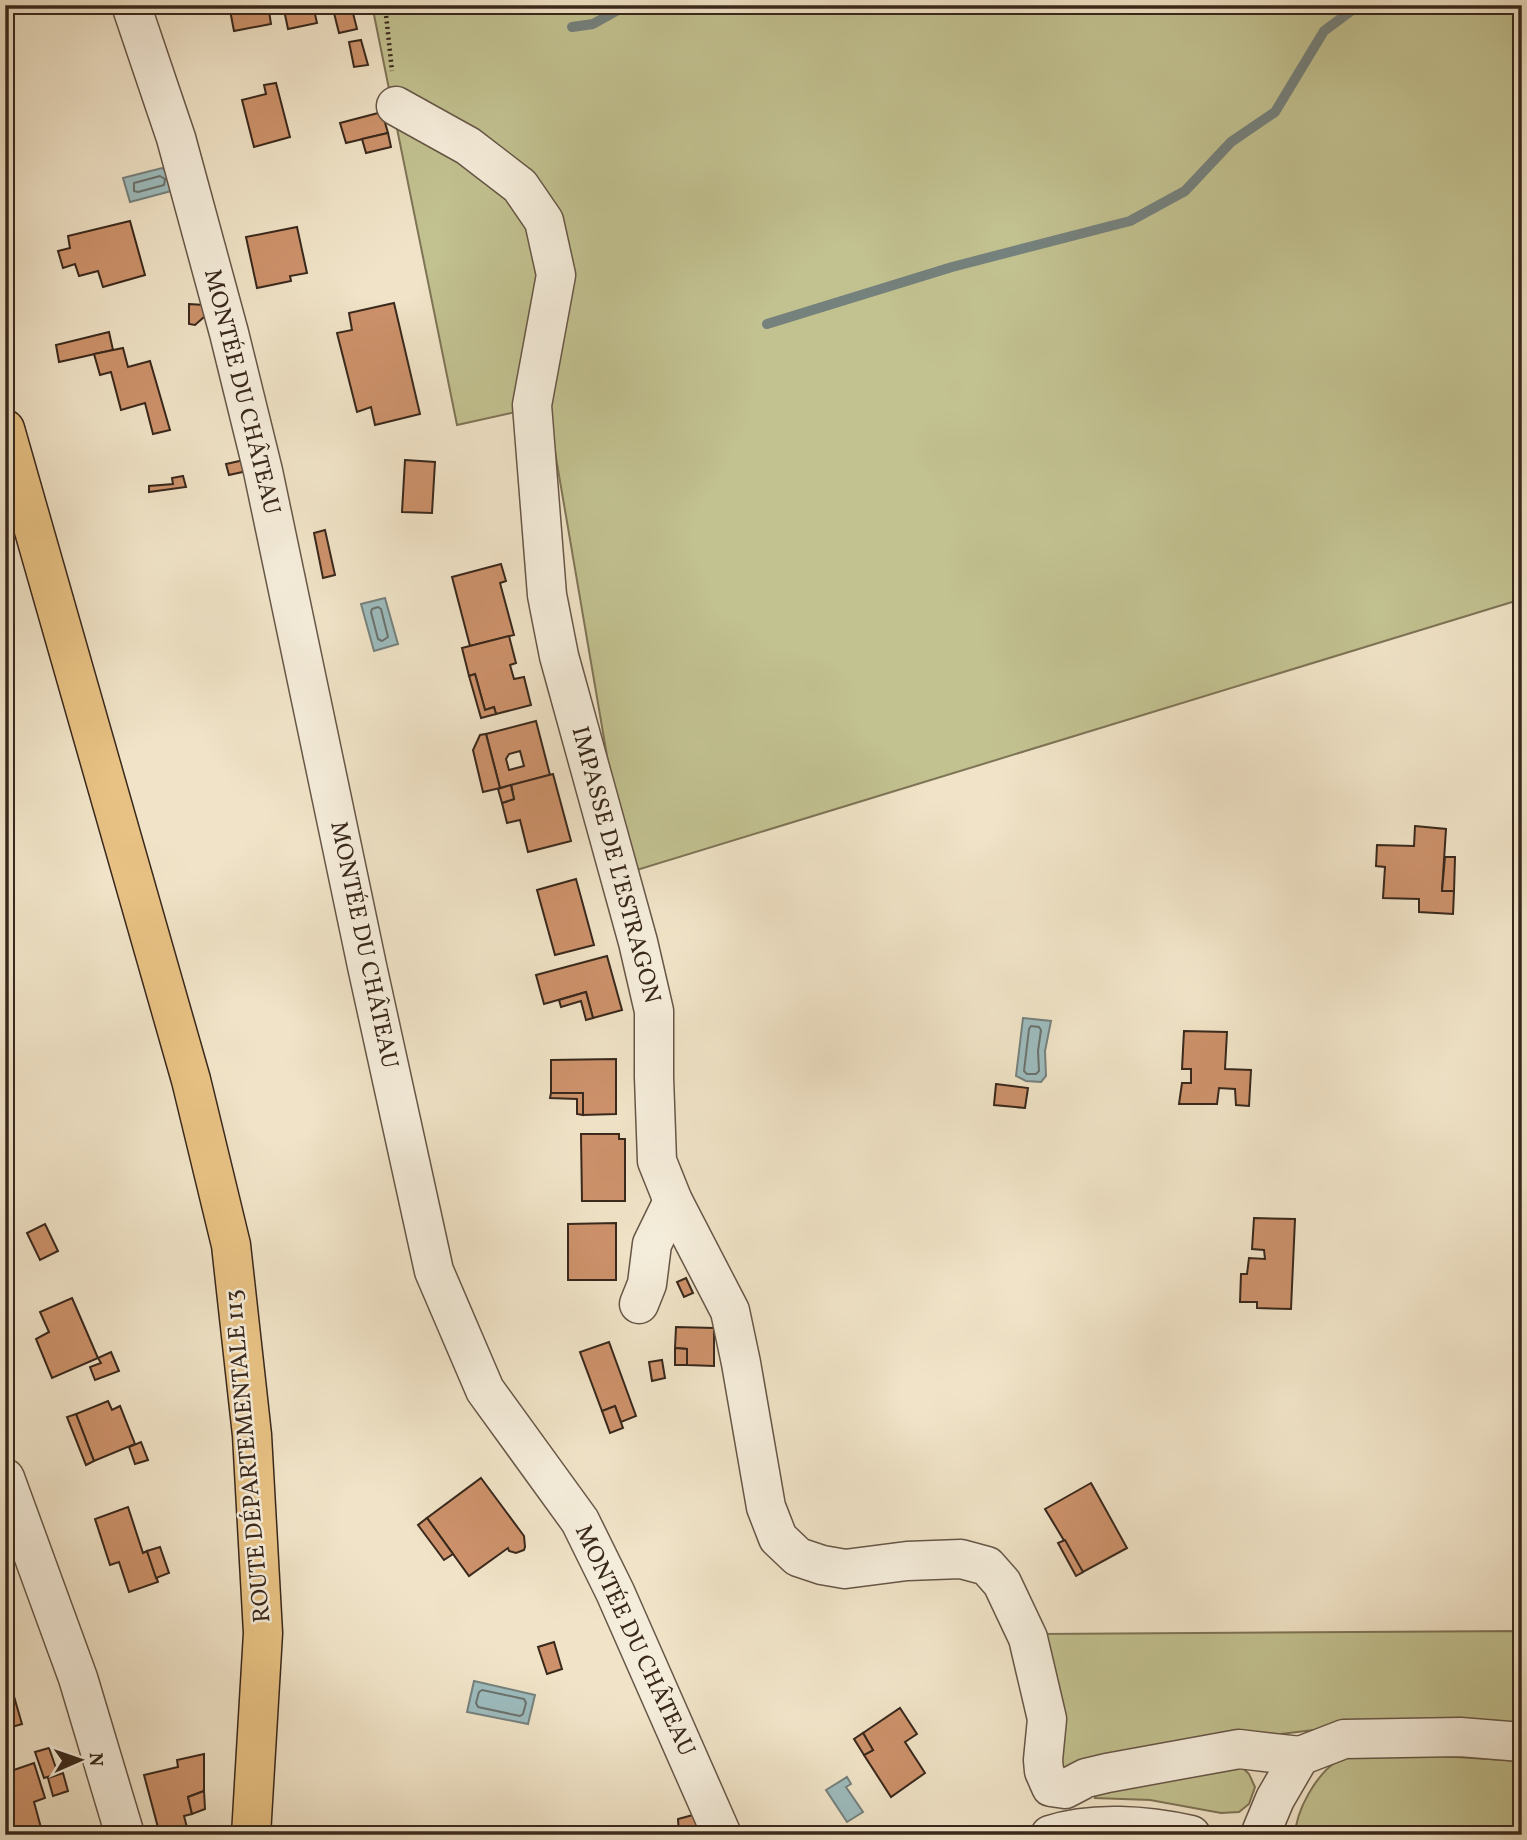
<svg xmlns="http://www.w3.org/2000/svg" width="1527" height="1840" viewBox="0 0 1527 1840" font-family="Vollkorn,serif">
	<rect width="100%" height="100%" fill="#f0e3c7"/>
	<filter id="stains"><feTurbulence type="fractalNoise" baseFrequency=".00286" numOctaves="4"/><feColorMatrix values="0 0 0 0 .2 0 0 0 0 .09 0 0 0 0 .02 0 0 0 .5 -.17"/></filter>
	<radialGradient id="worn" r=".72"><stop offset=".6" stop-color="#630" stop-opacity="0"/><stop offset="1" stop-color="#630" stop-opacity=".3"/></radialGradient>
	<!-- green -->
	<g fill="#c2c190" stroke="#7e7456" stroke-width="2">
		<polygon points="372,5 1522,5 1522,599 627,873 547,405 457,425"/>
		<polygon points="1522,1631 1522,1728 1314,1730 1139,1751 1062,1773 1039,1634"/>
		<path d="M1359,1754L1438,1756L1522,1761V1835H1295C1296,1810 1316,1775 1337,1761C1343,1758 1352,1756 1359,1754Z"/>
		<polygon points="1242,1767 1249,1774 1255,1787 1249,1804 1239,1812 1221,1813 1150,1800 1095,1798 1096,1792"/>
	</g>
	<!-- water -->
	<g fill="#9dbcbe" stroke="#75817d" stroke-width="2">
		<polygon points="162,168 171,174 175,190 130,202 123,178"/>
		<polygon points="385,598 398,644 374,651 361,604"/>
		<polygon points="1023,1018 1051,1021 1045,1051 1046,1076 1041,1082 1026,1081 1016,1076"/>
		<polygon points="474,1681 535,1695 528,1724 467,1712"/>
		<polygon points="847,1777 851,1784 846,1787 863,1812 847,1822 826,1790"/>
	</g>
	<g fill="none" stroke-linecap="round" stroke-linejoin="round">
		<!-- shore -->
		<g stroke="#6b726d" stroke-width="2">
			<polygon points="160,176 165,179 164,185 138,192 134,191 134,183"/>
			<polygon points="378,607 381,609 388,637 382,641 378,639 371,612 372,609"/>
			<polygon points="1031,1026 1039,1027 1041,1030 1038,1051 1039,1071 1036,1074 1027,1074 1024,1071 1029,1029"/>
			<polygon points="482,1690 524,1699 526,1703 523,1714 520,1716 478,1707 476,1703 479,1692"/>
		</g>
		<!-- stream -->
		<g stroke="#75817d" stroke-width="10">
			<polyline points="572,27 593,24 627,5"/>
			<polyline points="767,324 952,267 1130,221 1185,191 1231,142 1275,112 1324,31 1359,5"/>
		</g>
	</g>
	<!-- building -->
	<g fill="#cd926b" stroke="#39281c" stroke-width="2" fill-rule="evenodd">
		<polygon points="229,5 268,5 271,24 234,31"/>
		<polygon points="283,5 313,5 317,23 288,29"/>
		<polygon points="332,5 351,5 357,29 339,33"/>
		<polygon points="361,40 368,65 354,67 349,42"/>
		<polygon points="276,83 290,137 254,147 242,100 266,94 264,85"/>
		<polygon points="382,112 388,133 346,143 340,123"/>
		<polygon points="388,133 391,147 366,153 362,139"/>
		<polygon points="130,221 145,275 103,287 98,271 79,276 75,264 63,268 58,251 70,248 68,236"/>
		<polygon points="297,227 307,273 290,276 291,281 257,288 246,237"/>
		<polygon points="394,303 420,414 375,425 371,407 357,412 337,333 352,330 349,313"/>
		<polygon points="189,304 204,305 204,317 195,325 189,324"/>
		<polygon points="109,332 113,350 59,362 56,345"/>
		<polygon points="123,348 128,367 150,361 170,430 153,434 145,403 121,410 111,372 100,375 94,354"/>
		<polygon points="244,460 247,471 229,475 226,464"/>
		<polygon points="405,460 435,462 432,513 402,512"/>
		<polygon points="183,476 186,487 149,492 149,486 173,484 172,478"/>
		<polygon points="325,530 335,575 323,578 314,533"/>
		<polygon points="501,564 506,581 500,583 514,635 470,646 452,577"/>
		<polygon points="509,636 516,663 510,665 514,679 524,677 531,705 496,714 494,707 485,710 475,674 469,676 462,648"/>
		<polygon points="475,674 485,710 494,707 496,714 481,718 469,676"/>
		<path d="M536,721L550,775L500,788L486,734ZM520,751L524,766L509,770L506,759L509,754Z"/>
		<polygon points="486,734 500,788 483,792 473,750 480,735"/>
		<polygon points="553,774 571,841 528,852 520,820 507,823 502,803 514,799 511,785"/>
		<polygon points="511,785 514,799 502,803 498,789"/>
		<polygon points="1415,826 1446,829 1442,891 1454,891 1453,914 1419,912 1419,899 1383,898 1385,867 1376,866 1377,845 1414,846"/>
		<polygon points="1445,857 1455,857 1454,891 1442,891"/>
		<polygon points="576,879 594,945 555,955 537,890"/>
		<polygon points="607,956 622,1010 593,1018 586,992 544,1004 536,975"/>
		<polygon points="586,992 593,1018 586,1020 581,1001 561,1007 559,1000"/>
		<polygon points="1184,1031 1227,1032 1225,1069 1251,1070 1249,1106 1236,1105 1235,1089 1219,1088 1217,1104 1179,1104 1182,1083 1191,1083 1191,1069 1182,1069"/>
		<polygon points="616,1059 616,1114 583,1115 583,1093 551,1093 551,1060"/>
		<polygon points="996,1084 1028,1088 1025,1108 994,1105"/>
		<polygon points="551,1093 583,1093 583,1115 577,1114 577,1099 550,1098"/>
		<polygon points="581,1134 619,1134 619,1139 625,1139 625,1201 582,1201"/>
		<polygon points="1254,1218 1295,1219 1291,1309 1257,1308 1257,1302 1240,1302 1241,1274 1247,1274 1249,1258 1265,1259 1264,1250 1252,1249"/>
		<polygon points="616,1223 616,1280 568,1280 568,1224"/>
		<polygon points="45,1224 58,1251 40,1260 27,1233"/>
		<polygon points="686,1278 693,1293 684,1297 677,1282"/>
		<polygon points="72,1298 98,1358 52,1378 36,1339 49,1332 40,1312"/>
		<polygon points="676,1327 714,1328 714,1366 687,1365 687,1349 675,1348"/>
		<polygon points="609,1342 636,1416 621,1422 615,1406 602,1411 580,1352"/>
		<polygon points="675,1348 687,1349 687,1365 675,1365"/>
		<polygon points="111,1352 119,1371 95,1380 90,1367 101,1363 98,1358"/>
		<polygon points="662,1360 665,1378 652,1381 649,1362"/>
		<polygon points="108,1401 112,1410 120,1406 135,1444 94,1461 76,1414"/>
		<polygon points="615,1406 623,1428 610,1433 602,1411"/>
		<polygon points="76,1414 94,1461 86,1465 67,1417"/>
		<polygon points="141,1442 148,1460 135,1464 129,1447"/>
		<polygon points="481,1478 524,1536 525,1547 524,1550 516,1553 509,1551 508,1548 469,1576 427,1518"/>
		<polygon points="1091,1483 1127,1548 1083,1572 1045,1509"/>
		<polygon points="128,1507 143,1553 147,1551 158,1582 129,1592 119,1562 110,1565 95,1519"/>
		<polygon points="427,1518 453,1554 444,1560 418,1525"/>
		<polygon points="1065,1540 1083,1572 1076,1576 1058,1543"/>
		<polygon points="160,1547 169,1573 156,1578 147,1551"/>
		<polygon points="554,1642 562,1669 547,1674 538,1647"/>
		<polygon points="6,1668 15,1700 5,1702 5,1669"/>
		<polygon points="15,1700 22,1724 5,1729 5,1702"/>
		<polygon points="900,1708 917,1734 905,1742 925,1773 891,1797 864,1755 873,1750 863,1733"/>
		<polygon points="863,1733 873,1750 864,1755 854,1739"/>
		<polygon points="49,1748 58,1774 44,1778 35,1752"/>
		<polygon points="204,1754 204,1791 188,1797 192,1814 184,1816 189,1835 167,1835 166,1832 160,1835 144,1775 178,1767 177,1760"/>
		<polygon points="34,1763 45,1798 34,1802 43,1835 5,1835 5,1773"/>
		<polygon points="63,1773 68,1791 53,1796 48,1778"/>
		<polygon points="204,1791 205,1809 192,1814 188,1797"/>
		<polygon points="693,1815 702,1835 679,1835 678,1819"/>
	</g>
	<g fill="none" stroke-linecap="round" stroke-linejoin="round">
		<!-- minor casing -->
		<g stroke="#675747" stroke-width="41">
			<g id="minor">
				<polyline points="131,5 176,138 229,333 263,471 367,966 434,1271 485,1390 580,1521 615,1592 722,1835"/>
				<polyline points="396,106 468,146 520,186 544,221 556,275 532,405 547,595 559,656 638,942 654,1011 654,1077 657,1161 673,1201 730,1311 741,1363 766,1507 778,1538 798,1557 822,1565 845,1569 907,1561 961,1559 987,1566 1002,1583 1028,1638 1047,1719 1043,1760 1044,1771 1051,1787 1065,1789 1086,1778 1107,1773 1239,1749 1300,1756"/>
				<polyline points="639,1304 647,1284 652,1244 673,1201"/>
				<polyline points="5,1478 78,1678 125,1835"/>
				<path d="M1050,1835C1092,1821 1147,1825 1191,1835"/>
				<polyline points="1260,1835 1275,1799 1300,1756 1344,1739 1460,1737 1522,1742"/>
			</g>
		</g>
		<!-- major casing -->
		<g stroke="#39281c" stroke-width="41">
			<polyline id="major" points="5,429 191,1080 231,1245 252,1435 263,1633 251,1835"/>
		</g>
		<!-- path -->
		<polyline stroke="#39281c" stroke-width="4.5" stroke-dasharray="2 3.5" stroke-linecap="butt" points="385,5 392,71"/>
		<!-- minor -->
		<use href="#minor" stroke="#f5eddb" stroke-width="38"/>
		<!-- major -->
		<use href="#major" stroke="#e8c284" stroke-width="38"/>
	</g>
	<g text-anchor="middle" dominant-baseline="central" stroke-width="5" stroke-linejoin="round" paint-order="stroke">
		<!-- street labels -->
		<g font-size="24" fill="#39281c" stroke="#f5eddb">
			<text transform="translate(241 392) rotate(76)">MONTÉE DU CHÂTEAU</text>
			<text transform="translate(615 865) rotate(75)">IMPASSE DE L’ESTRAGON</text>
			<text transform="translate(363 945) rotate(78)">MONTÉE DU CHÂTEAU</text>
			<text transform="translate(249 1456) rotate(-95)">ROUTE DÉPARTEMENTALE 113</text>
			<text transform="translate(634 1641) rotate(65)">MONTÉE DU CHÂTEAU</text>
		</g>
	</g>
	<!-- margin -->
	<rect width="1527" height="1840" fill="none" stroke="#f0e3c7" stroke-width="28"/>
	<rect x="7" y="7" width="1513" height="1826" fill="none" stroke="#39281c" stroke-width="3.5"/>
	<rect x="14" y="14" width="1499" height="1812" fill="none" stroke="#39281c" stroke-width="2"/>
	<!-- north arrow -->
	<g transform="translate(80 1760) rotate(88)" stroke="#f5eddb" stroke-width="5" paint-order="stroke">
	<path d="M0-5L12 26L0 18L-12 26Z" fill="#39281c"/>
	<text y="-10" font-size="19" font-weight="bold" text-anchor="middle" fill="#39281c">N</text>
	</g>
	<rect width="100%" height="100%" filter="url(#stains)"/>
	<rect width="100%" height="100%" fill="url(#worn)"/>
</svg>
